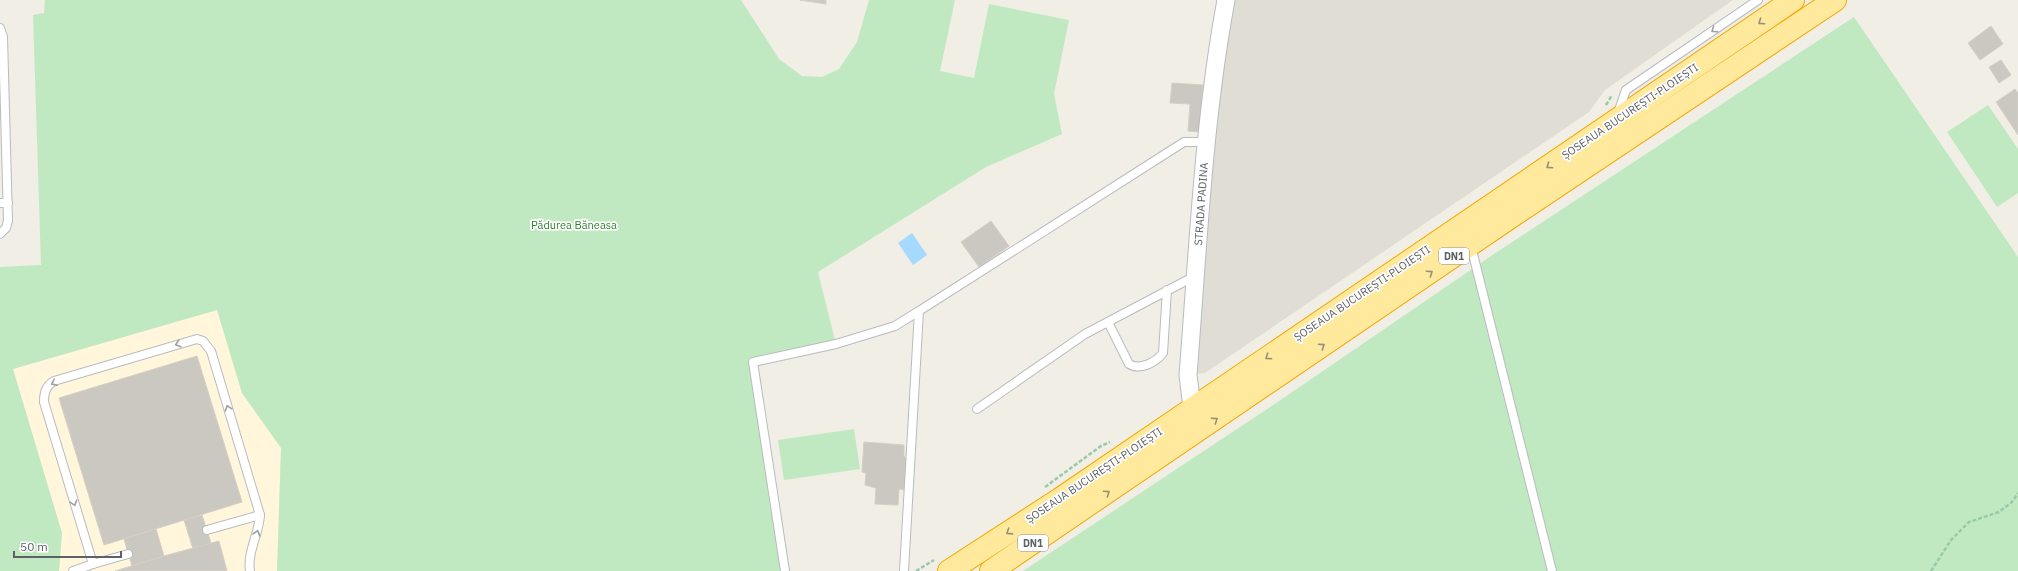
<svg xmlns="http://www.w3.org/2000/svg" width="2018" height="571" viewBox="0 0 2018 571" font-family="'IBM Plex Sans',sans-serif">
	<rect width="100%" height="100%" fill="#f0eee5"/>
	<!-- commercial -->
	<polygon fill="#fff6db" points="217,310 242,393 281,448 277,571 59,571 62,533 13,369"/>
	<!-- education -->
	<polygon fill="#e0ddd4" points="1226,0 1733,0 1605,90 1589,112 1205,373 1188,375"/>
	<!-- green -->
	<g fill="#c1e9c1">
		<polygon points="45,0 741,0 779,59 802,76 822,77 839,69 857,42 869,0 955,0 940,71 974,78 989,4 1069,20 1054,94 1062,134 986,167 818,272 836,344 753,362 785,571 277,571 281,448 242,393 217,310 13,369 62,533 59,571 0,571 0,267 41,265 33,15 44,13"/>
		<polygon points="1854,17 2018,257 2018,571 1023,571 1282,399 1494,254"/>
		<polygon points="1988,105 2018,149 2018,193 1997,207 1947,132"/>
		<polygon points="854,429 860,469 784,480 778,440"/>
	</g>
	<!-- water -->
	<polygon fill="#a6d9ff" points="912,233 927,255 913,265 898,243"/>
	<!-- building -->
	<g fill="#cbc8c2" stroke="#d5cfc3">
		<polygon points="800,0 826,0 826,4"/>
		<polygon points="1991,26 2003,44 1980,60 1968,43"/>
		<polygon points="2001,60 2011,75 1999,83 1989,67"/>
		<polygon points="1172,83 1203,85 1199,132 1188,131 1190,104 1170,103"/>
		<polygon points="2015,89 2018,93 2018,135 1996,102"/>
		<polygon points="991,221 1009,246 979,267 961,242"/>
		<polygon points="197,356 242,502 104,545 59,398"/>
		<polygon points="864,442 904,445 904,456 907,460 905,490 899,489 898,505 875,504 876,488 865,485 866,473 862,472"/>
		<polygon points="202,515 211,543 193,549 184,520"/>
		<polygon points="156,529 164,556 132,566 124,539"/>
		<polygon points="219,541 227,571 115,571 164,556"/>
	</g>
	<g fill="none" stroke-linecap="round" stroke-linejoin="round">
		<!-- service casing -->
		<g stroke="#b8bbc0" stroke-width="10">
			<g id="service">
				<polyline points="0,28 3,37 8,221 6,228 0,234"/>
				<polyline points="1618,113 1626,90 1758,0"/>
				<polyline points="0,203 8,203"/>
				<polyline points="1471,246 1552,571"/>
				<path d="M1108,322L1129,364C1140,371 1156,362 1163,353L1167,290"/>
				<polyline points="977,409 1085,334 1195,276"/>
				<polyline points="207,530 260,515"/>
				<polyline points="93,564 128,554"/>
				<path d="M73,571L93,564L44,402C44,392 46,386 54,381L197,339L203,341L211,351L260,515C259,534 247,552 250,571"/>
				<polyline points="785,571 753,362 836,344 895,326 919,311"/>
				<polyline points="904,571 919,311 1184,142 1206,142"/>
			</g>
		</g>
		<!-- minor casing -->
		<g stroke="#b8bbc0" stroke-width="19">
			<path id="minor" d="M1192,408L1188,375C1198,250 1203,124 1226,0"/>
		</g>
		<!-- trunk casing -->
		<g stroke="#f5a700" stroke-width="24">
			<g id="trunk">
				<polyline points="949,571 1060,499 1793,0"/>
				<polyline points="991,571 1515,214 1835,0"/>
			</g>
		</g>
		<!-- path -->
		<g stroke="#99caa7" stroke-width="2.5" stroke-dasharray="4 2" stroke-linecap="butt">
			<polyline points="1606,105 1612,95"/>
			<polyline points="1045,487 1101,446 1110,442"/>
			<polyline points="916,571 934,560"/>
			<polyline points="1931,571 1951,540 1969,522 1999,512 2012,502 2018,493"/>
		</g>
		<!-- service -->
		<use href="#service" stroke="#fff" stroke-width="8"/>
		<!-- minor -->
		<use href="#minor" stroke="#fff" stroke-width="17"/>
		<!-- trunk -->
		<use href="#trunk" stroke="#ffe99c" stroke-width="22"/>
	</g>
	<!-- one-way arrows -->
	<defs><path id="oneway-chevron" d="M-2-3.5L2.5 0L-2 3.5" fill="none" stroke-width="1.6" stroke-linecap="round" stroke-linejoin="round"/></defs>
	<g stroke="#96917a">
		<use href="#oneway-chevron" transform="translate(1761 22) rotate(146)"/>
		<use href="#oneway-chevron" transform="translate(1549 166) rotate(146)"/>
		<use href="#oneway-chevron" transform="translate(1430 273) rotate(-34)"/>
		<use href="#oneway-chevron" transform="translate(1322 346) rotate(-34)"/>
		<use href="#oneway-chevron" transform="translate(1268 357) rotate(146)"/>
		<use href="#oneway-chevron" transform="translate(1215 420) rotate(-34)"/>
		<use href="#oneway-chevron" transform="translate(1107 493) rotate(-34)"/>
		<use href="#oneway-chevron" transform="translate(1009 532) rotate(147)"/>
	</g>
	<g stroke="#9ea0a4">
		<use href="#oneway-chevron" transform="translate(1714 30) rotate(146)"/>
		<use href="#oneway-chevron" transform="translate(178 344) rotate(163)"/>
		<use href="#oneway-chevron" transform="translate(54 383) rotate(153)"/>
		<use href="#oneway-chevron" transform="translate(228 408) rotate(-107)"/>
		<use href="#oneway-chevron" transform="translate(74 503) rotate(73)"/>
		<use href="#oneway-chevron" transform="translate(257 533) rotate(-74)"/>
	</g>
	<g text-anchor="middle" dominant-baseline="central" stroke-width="3.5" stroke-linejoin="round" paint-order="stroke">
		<!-- shield labels -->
		<g fill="#fff" stroke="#8e9095" stroke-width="1">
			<rect x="1439" y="248" width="30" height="16" rx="3"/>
			<rect x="1018" y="535" width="30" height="16" rx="3"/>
		</g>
		<g font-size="10" font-weight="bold" fill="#5d6167">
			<text x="1454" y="256">DN1</text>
			<text x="1033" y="543">DN1</text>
		</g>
		<!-- street labels -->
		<g font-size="11" fill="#5d6167" stroke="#fff">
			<text transform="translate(1630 111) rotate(-34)">ȘOSEAUA BUCUREȘTI-PLOIEȘTI</text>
			<text transform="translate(1201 204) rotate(-86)">STRADA PADINA</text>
			<text transform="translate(1362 293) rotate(-34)">ȘOSEAUA BUCUREȘTI-PLOIEȘTI</text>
			<text transform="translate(1094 475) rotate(-34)">ȘOSEAUA BUCUREȘTI-PLOIEȘTI</text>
		</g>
		<!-- park labels -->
		<g font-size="11" fill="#308233" stroke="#fff">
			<text x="574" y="225">Pădurea Băneasa</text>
		</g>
	</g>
	<!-- scale -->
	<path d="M14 551v6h107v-6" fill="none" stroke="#5d6167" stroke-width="2"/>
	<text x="20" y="551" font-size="12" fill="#5d6167" stroke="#ffffff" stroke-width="3" paint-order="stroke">50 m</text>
</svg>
